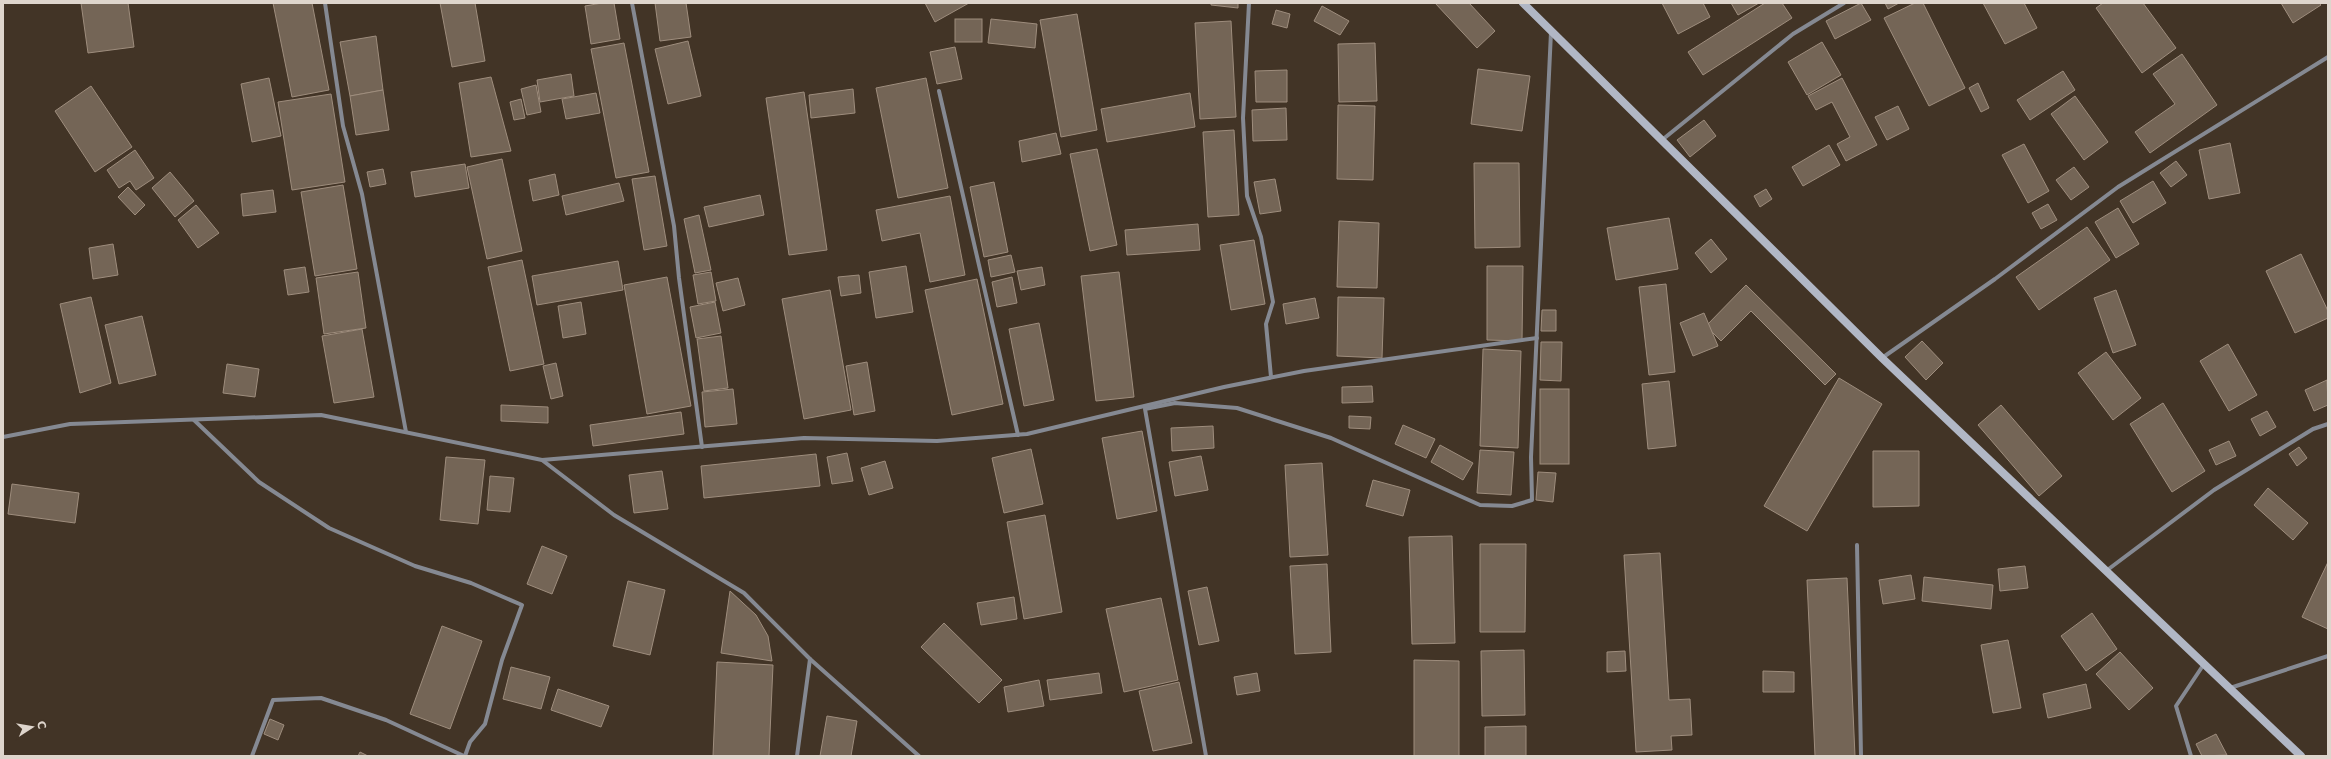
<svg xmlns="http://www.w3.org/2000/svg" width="2331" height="759" viewBox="0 0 2331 759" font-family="'DejaVu Sans',sans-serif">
	<rect width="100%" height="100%" fill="#423426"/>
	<!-- building -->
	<g fill="#746556" stroke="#9e8d7d">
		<polygon points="81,3 128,3 134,47 88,53"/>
		<polygon points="273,3 312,3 329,90 292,97"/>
		<polygon points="440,3 475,3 485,61 452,67"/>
		<polygon points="602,3 614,3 620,39 591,44 585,6"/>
		<polygon points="655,3 686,3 691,37 660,41"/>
		<polygon points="925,3 969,3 935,22"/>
		<polygon points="1211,3 1238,3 1238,8 1211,5"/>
		<polygon points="1435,3 1469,3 1495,31 1477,48"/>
		<polygon points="1662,3 1703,3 1710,17 1678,34"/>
		<polygon points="1731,3 1759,3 1738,15"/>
		<polygon points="1765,3 1782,3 1792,18 1703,75 1688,52"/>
		<polygon points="1861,3 1871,20 1835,39 1826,21"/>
		<polygon points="1885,3 1899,3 1888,9"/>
		<polygon points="1915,3 1923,3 1965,88 1929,106 1884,18"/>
		<polygon points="1983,3 2024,3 2037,28 2005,44"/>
		<polygon points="2103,3 2143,3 2176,48 2142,73 2096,8"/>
		<polygon points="2281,3 2319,3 2321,5 2293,23"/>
		<polygon points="1322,6 1349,21 1340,35 1314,21"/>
		<polygon points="1276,10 1290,14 1287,28 1272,24"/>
		<polygon points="1077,14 1097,130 1061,137 1040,20"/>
		<rect x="955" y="19" width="27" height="23"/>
		<polygon points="991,19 1037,24 1035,48 988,43"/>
		<polygon points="1231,21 1236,117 1200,119 1195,23"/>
		<polygon points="376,36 383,90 350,96 340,42"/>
		<polygon points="688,41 701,96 668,104 655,49"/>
		<polygon points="1822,42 1841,75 1807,95 1788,62"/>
		<polygon points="624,43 649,172 616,178 591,49"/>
		<polygon points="1375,43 1377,101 1339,102 1338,44"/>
		<polygon points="955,47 962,79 937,84 930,52"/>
		<polygon points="2182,54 2217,105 2150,153 2135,132 2175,104 2153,74"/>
		<polygon points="1478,69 1530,76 1522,131 1471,124"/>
		<polygon points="1287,70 1287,102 1256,102 1255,71"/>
		<polygon points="2063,71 2075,90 2030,120 2017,100"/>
		<polygon points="571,74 574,96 540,102 537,80"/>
		<polygon points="491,77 511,151 471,157 459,83"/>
		<polygon points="269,78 281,136 252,142 241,84"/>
		<polygon points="926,78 948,188 898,198 876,88"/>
		<polygon points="1842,78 1877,145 1846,161 1837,144 1850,137 1832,102 1816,110 1808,96"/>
		<polygon points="1978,83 1989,108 1981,112 1969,88"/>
		<polygon points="536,85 541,112 527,115 521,89"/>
		<polygon points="91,86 132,147 95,172 55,111"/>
		<polygon points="853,89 855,113 811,118 809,95"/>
		<polygon points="383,90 389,130 356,135 350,96"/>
		<polygon points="804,92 827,250 789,255 766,98"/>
		<polygon points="596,93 600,113 566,119 562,99"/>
		<polygon points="1190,93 1195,127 1107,142 1101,109"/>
		<polygon points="331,94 345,182 292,190 278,102"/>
		<polygon points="2075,96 2108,142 2084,160 2051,114"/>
		<polygon points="521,99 525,118 514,120 510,102"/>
		<polygon points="1338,105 1375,106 1373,180 1337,179"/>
		<polygon points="1898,106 1909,129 1887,140 1875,117"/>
		<polygon points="1286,108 1287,140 1253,141 1252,110"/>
		<polygon points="1704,120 1716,136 1690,157 1677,140"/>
		<polygon points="1234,130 1239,215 1208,217 1203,132"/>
		<polygon points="1056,133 1061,154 1022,162 1019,141"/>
		<polygon points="2230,143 2240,193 2209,199 2199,150"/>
		<polygon points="2024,144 2049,191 2028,203 2002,155"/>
		<polygon points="1829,145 1840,165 1803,186 1792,167"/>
		<polygon points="1097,149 1117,245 1090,251 1070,154"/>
		<polygon points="135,150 154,178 136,190 130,181 119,188 107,170"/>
		<polygon points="502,159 522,251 487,259 467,167"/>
		<polygon points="2176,161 2187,175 2171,187 2160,173"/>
		<polygon points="1474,163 1519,163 1520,247 1475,248"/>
		<polygon points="465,164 469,188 415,197 411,172"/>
		<polygon points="2074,167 2089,187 2071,200 2056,180"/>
		<polygon points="383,169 386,184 370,187 367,172"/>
		<polygon points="170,172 194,201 175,217 152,188"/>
		<polygon points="555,174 559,195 533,201 529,180"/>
		<polygon points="655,176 667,246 644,250 632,179"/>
		<polygon points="1275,179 1281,211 1260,214 1254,182"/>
		<polygon points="2153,181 2166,203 2133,223 2120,201"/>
		<polygon points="994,182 1008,252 984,257 970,187"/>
		<polygon points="619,183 624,201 566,215 562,196"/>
		<polygon points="343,185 357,269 315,276 301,192"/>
		<polygon points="128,187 145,205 135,215 118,197"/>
		<polygon points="1766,189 1772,199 1760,207 1754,196"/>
		<polygon points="273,190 276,212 243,216 241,194"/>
		<polygon points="760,195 764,215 709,227 704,207"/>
		<polygon points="950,196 965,275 930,282 920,233 882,241 876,210"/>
		<polygon points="2048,204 2057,220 2041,229 2032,213"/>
		<polygon points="196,205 219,233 198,248 178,220"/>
		<polygon points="2118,208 2139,244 2116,258 2095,222"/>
		<polygon points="699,215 711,270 695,273 684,219"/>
		<polygon points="1669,218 1678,269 1616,280 1607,228"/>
		<polygon points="1339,221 1379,223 1377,288 1337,287"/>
		<polygon points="1198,224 1200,250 1127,255 1125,230"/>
		<polygon points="2087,227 2110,260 2039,310 2016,277"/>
		<polygon points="1711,239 1727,259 1711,273 1695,253"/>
		<polygon points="1254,240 1265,304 1231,310 1220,245"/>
		<polygon points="113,244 118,275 93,279 89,248"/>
		<polygon points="2301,254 2328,311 2328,318 2295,333 2266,271"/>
		<polygon points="1011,255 1015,272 991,277 988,260"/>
		<polygon points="522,260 544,364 510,371 488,267"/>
		<polygon points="618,261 623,290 537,305 532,276"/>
		<polygon points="906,266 913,312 876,318 869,272"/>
		<polygon points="1487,266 1523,266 1522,341 1487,340"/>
		<polygon points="305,267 309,292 288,295 284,270"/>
		<polygon points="1042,267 1045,285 1021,290 1017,271"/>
		<polygon points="358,272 366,328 324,334 316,278"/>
		<polygon points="711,272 716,301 698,304 693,275"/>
		<polygon points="1119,272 1134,397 1096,401 1081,276"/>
		<polygon points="859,275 861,293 841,296 838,277"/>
		<polygon points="667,277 691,406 647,414 624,285"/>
		<polygon points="1012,277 1017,303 997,307 992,282"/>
		<polygon points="738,278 745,305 723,311 716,283"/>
		<polygon points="977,279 1003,404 952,415 925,290"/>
		<polygon points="1666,284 1675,372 1649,375 1639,287"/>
		<polygon points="1746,285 1836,374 1825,385 1751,311 1721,341 1706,326"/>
		<polygon points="830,290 851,410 804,419 782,299"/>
		<polygon points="2116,290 2136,345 2113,353 2094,298"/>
		<polygon points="91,297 111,383 80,393 60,304"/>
		<polygon points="1338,297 1384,298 1382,358 1337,356"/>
		<polygon points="1315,298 1319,318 1286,324 1283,304"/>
		<polygon points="581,302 586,334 563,338 558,306"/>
		<polygon points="715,302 721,333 696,338 690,307"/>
		<polygon points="1542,310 1556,310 1556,331 1541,331"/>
		<polygon points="1704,313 1718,346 1693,356 1680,323"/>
		<polygon points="142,316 156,375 119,384 105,325"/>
		<polygon points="1039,323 1054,400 1024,406 1009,329"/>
		<polygon points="362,329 374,397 334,403 322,336"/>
		<polygon points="721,336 728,388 704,391 697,339"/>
		<polygon points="1922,341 1943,363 1926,380 1905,357"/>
		<polygon points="1541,342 1562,342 1561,381 1540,380"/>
		<polygon points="2228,344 2257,395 2229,411 2200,361"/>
		<polygon points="1483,349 1521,351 1518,448 1480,446"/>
		<polygon points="2106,352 2141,398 2113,420 2078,373"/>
		<polygon points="867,362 875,411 854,415 846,366"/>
		<polygon points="556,363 563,396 551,399 543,366"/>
		<polygon points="227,364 259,369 255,397 223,393"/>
		<polygon points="1839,378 1882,404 1807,531 1764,506"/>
		<polygon points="2327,380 2328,405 2314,411 2305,390"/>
		<polygon points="1669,381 1676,446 1648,449 1642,384"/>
		<polygon points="1372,386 1373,402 1342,403 1342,387"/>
		<polygon points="733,389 737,424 705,427 702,392"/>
		<rect x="1540" y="389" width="29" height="75"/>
		<polygon points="2163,403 2205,471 2172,492 2130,424"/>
		<polygon points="501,405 548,407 548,423 501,421"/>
		<polygon points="2001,405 2062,476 2039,496 1978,425"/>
		<polygon points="2267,411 2276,427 2260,436 2251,419"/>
		<polygon points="681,412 684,434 593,446 590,425"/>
		<polygon points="1349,416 1371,417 1370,429 1349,428"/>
		<polygon points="1403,425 1435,439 1426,458 1395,444"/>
		<polygon points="1213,426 1214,448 1172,451 1171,428"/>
		<polygon points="1142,431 1157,511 1117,519 1102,438"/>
		<polygon points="2229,441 2236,456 2216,465 2209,450"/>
		<polygon points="1440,445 1473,463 1463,480 1431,462"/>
		<polygon points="2299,447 2307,458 2297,466 2289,454"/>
		<polygon points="1031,449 1043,504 1004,513 992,458"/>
		<polygon points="1480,450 1514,452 1511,495 1477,493"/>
		<polygon points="1873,451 1919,451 1919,506 1873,507"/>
		<polygon points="847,453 853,481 832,484 827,457"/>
		<polygon points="816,454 820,486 704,498 701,466"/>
		<polygon points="1201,456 1208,490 1175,496 1169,462"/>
		<polygon points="446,457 485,460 478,524 440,520"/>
		<polygon points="885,461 893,488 869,495 861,468"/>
		<polygon points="1322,463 1328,555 1290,557 1285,465"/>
		<polygon points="662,471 668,509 634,513 629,475"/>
		<polygon points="1538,472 1556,473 1553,502 1536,500"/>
		<polygon points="490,476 514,478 510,512 487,510"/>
		<polygon points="1373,480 1410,490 1403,516 1366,506"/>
		<polygon points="12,484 79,493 75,523 8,514"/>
		<polygon points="2268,488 2308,523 2293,540 2254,505"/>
		<polygon points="1045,515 1062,612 1024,619 1007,522"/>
		<polygon points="1452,536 1455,643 1412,644 1409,537"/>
		<polygon points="1480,544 1526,544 1525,632 1480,632"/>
		<polygon points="542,546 567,556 552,594 527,584"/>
		<polygon points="1660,553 1669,700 1690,699 1692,735 1671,736 1672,750 1636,752 1624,555"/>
		<polygon points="2328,562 2328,629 2302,617"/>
		<polygon points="1327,564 1331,652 1295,654 1290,566"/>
		<polygon points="2025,566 2028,588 2000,591 1998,569"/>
		<polygon points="1911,575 1915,599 1883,604 1879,580"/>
		<polygon points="1924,577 1993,585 1991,609 1922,601"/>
		<polygon points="1847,578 1855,756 1815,756 1807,580"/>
		<polygon points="628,581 665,590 650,655 613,646"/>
		<polygon points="1207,587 1219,641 1199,645 1188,591"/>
		<polygon points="730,591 756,615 768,636 772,661 721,653"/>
		<polygon points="1014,597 1017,619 981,625 977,603"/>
		<polygon points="1161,598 1178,680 1124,692 1106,609"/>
		<polygon points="2092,613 2117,649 2086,671 2061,636"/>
		<polygon points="944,623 1002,680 979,703 921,647"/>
		<polygon points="442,626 482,641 450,729 410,714"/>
		<polygon points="2008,640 2021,708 1993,713 1981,645"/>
		<polygon points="1524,650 1525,715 1482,716 1481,651"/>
		<polygon points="1625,651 1626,671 1607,672 1607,652"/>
		<polygon points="2120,652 2153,688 2129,710 2096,674"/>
		<polygon points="1414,660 1459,661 1459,756 1414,756"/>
		<polygon points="717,662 773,665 769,756 713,756"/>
		<polygon points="511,667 550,677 541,709 503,699"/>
		<polygon points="1763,671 1794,672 1794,692 1763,692"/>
		<polygon points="1099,673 1102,693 1050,700 1047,680"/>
		<polygon points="1257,673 1260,691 1237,695 1234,677"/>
		<polygon points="1039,680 1044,706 1008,712 1004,687"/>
		<polygon points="1179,682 1192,743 1153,751 1139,691"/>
		<polygon points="2086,684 2091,708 2048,718 2043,694"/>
		<polygon points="558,689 609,706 601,727 551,710"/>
		<polygon points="827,716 857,721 851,756 820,756"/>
		<polygon points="270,719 284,725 278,740 264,734"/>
		<polygon points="1526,726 1526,756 1485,756 1485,727"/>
		<polygon points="2216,734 2227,755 2202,756 2196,744"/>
		<polygon points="360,752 368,756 358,756"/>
	</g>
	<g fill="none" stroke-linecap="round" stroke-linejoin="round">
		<!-- street -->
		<g stroke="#858992" stroke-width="4">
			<polyline points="325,3 343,126 362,194 406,432"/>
			<polyline points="632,3 674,226 679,278 702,447"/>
			<polyline points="1249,3 1243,118 1247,196 1261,237 1273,302 1266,324 1271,377"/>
			<polyline points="939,91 1018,435"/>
			<polyline points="1662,140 1793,34 1844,3"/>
			<polyline points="1882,358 1995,279 2118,187 2328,57"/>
			<polyline points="194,420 259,482 329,528 415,566 471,583 522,605 502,660 485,724 470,742 465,756"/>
			<polyline points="3,437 70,424 321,415 542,460 804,438 937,441 1027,434 1224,387 1304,371 1537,338"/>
			<polyline points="542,460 614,515 744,593 810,659 797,756"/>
			<polyline points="1857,545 1861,756"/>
			<polyline points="2106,571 2214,490 2313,429 2328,424"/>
			<polyline points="810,659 919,756"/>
			<polyline points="2230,688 2328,656"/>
			<polyline points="252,756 273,700 321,698 386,720 464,756"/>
			<polyline points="1206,756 1145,409 1175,403 1237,408 1331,438 1480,505 1512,506 1532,500 1531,457 1551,32"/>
			<polyline points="2191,756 2176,706 2204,664"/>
		</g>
		<!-- secondary -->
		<polyline stroke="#b1b7c5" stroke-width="8" points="1523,3 1882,358 2301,756"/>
	</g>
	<!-- border -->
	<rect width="2331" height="759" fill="none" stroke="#ded5cc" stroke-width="8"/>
	<!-- north arrow -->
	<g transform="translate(32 727) rotate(78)" stroke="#423426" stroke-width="3" paint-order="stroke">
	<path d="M0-3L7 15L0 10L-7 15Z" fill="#ded5cc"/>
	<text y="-6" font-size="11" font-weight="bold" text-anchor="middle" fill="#ded5cc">С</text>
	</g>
</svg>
